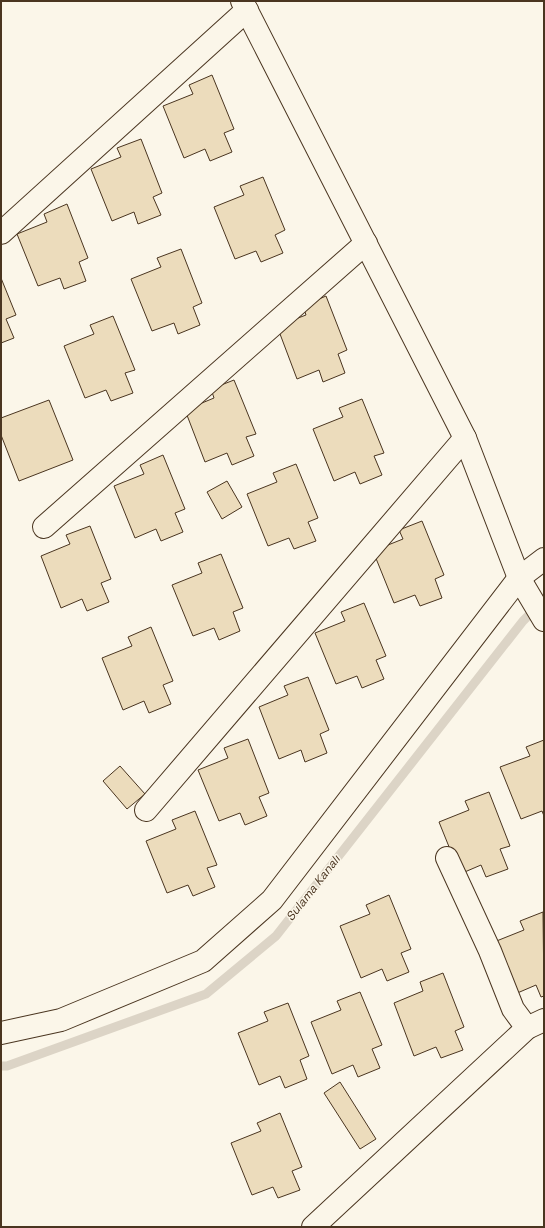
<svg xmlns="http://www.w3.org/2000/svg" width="545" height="1228" viewBox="0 0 545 1228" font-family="'Space Grotesk',sans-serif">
	<rect width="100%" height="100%" fill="#fbf6e9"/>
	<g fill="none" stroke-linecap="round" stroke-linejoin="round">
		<!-- stream -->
		<polyline stroke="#dcd4c6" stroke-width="9" points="1,1066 7,1066 206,994 276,936 523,621 536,608"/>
	</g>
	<!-- building -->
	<g fill="#ecdcbc" stroke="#4a3520">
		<polygon points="212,75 234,129 224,133 232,152 210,161 205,149 184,158 163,106 193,94 189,85"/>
		<polygon points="141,139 162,193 153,197 161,215 138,224 134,212 112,221 91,169 121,157 117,148"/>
		<polygon points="263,177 285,230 275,235 283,253 261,262 256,251 235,259 214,207 244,195 240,186"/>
		<polygon points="67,204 88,258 79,262 86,281 64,289 60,278 38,286 17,234 47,222 44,214"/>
		<polygon points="181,249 202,303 193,307 200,325 178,334 174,323 152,331 131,279 161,267 157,258"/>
		<polygon points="1,278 16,315 6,319 14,338 1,343"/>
		<polygon points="326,296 347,350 338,354 345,373 323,382 319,370 297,379 277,326 306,315 303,306"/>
		<polygon points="113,316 135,370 125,373 133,393 111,401 106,390 85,398 64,346 94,334 90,325"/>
		<polygon points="234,380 256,434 246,437 254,456 232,465 227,453 205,462 185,410 214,398 211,389"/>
		<polygon points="362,399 384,453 374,456 382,475 360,484 355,472 334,481 313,429 343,417 339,408"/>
		<polygon points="49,400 73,460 19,481 1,435 1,418"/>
		<polygon points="163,455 185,509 175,513 183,532 161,541 156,529 135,538 114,486 144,474 140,465"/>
		<polygon points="296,464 318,518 308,522 316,541 294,549 289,538 268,546 247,494 277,482 273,473"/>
		<polygon points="227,481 242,507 222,519 207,492"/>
		<polygon points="422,521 444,575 435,579 442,598 420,606 415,595 394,603 373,551 403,539 399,530"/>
		<polygon points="90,526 111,579 101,583 109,602 87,611 82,599 61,608 41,556 70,544 66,535"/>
		<polygon points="221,554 243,608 233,612 240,631 219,640 214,628 193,636 172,585 202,573 198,563"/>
		<polygon points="364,603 386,656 376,660 384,679 362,688 357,676 336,684 315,633 345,621 341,612"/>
		<polygon points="151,627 173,681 163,685 171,704 149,713 144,701 123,710 102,658 132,646 128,637"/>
		<polygon points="308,677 329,730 320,734 327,753 305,762 301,750 279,759 259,707 288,695 284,686"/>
		<polygon points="248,739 269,793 259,797 267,816 245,825 240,813 219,821 198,770 228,758 224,748"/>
		<polygon points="544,740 544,816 542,811 521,819 500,767 530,756 526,747"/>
		<polygon points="120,766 145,794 127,809 103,781"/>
		<polygon points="489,792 510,846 500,849 508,869 486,877 481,865 460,874 439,822 469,810 465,801"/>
		<polygon points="195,811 217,865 207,868 215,887 193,896 188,885 167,893 146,841 176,829 172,820"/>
		<polygon points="389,895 411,949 401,953 409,972 387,981 382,969 361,978 340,926 370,914 366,905"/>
		<polygon points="543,912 544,996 541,997 536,985 515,994 494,942 524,930 520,921"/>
		<polygon points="443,973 464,1027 455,1031 463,1050 441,1058 436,1047 414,1056 394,1003 423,991 420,982"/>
		<polygon points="360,992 382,1045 372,1049 380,1068 358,1077 353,1065 332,1074 311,1022 341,1010 337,1001"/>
		<polygon points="288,1003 309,1056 300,1060 307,1079 285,1088 280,1076 259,1085 238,1033 268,1021 264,1012"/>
		<polygon points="340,1082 376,1139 360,1149 324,1093"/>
		<polygon points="280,1113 302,1167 292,1171 300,1190 278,1198 273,1187 252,1195 231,1143 261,1131 257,1123"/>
	</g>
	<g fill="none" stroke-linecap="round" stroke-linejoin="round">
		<!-- minor casing -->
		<g stroke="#4a3520" stroke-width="24">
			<g id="minor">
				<polyline points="242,1 465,438 519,578 544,620"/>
				<polyline points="1,233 247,10"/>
				<polyline points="44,527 366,243"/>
				<polyline points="146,810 465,438"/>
				<polyline points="447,858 490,951 513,1009 527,1028"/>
				<polyline points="1,1033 61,1020 203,961 272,900 519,578 544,559"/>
				<polyline points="313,1227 527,1028 544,1020"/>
			</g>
		</g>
		<!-- minor -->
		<use href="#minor" stroke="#fbf6e9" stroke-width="22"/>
	</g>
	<g text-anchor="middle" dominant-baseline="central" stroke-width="3" stroke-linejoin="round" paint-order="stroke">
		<!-- water labels -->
		<g font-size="12" font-style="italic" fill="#4a3520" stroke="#fbf6e9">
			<text transform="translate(313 888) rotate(-52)">Sulama Kanalı</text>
		</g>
	</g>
	<!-- border -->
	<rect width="545" height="1228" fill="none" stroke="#4a3520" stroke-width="4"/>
</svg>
